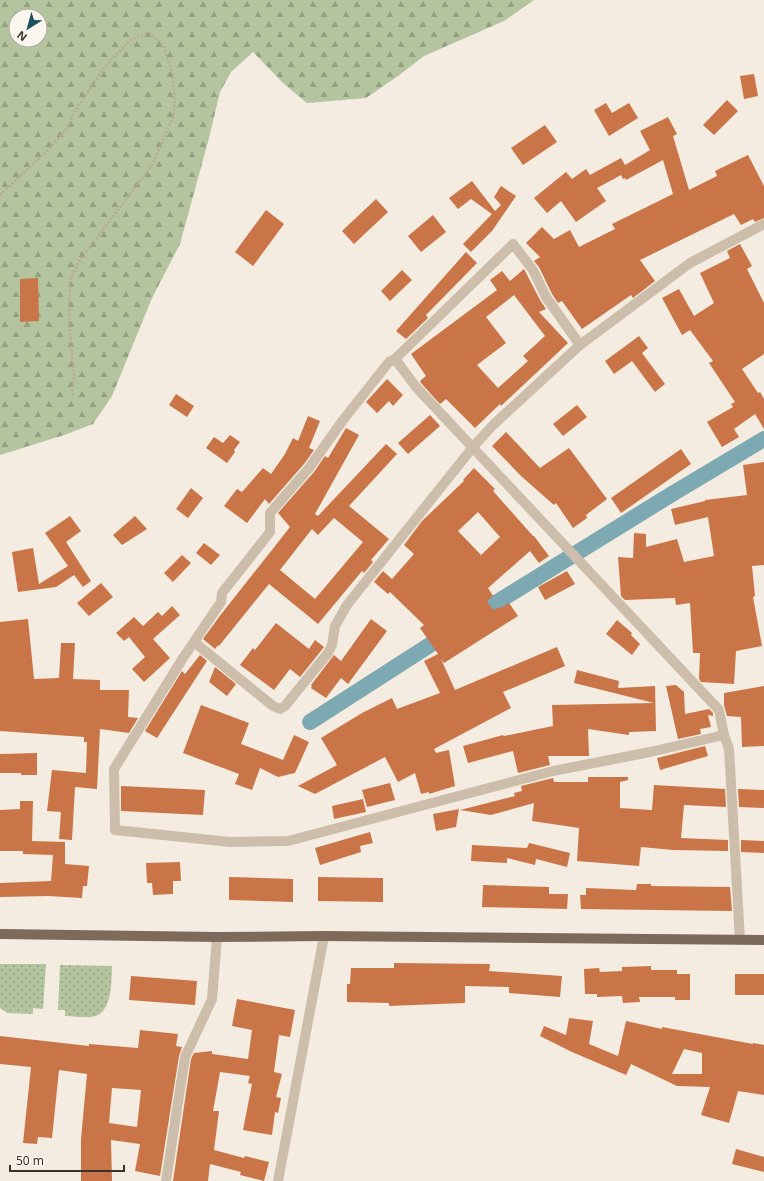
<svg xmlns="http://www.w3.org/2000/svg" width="764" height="1181" viewBox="0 0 764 1181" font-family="'Noto Sans',sans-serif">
	<defs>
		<pattern id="grass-dots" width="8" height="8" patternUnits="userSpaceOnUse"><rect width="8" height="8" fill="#b3c49f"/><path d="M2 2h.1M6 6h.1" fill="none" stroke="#93a082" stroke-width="1.8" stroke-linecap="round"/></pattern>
		<pattern id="forest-firs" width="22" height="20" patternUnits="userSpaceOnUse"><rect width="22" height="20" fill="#b3c49f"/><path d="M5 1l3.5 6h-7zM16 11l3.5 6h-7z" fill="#93a082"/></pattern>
	</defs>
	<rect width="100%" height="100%" fill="#f4ece0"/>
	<!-- grass -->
	<g fill="url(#grass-dots)">
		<polygon points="0,964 46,964 43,1009 33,1008 33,1014 7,1013 0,1008"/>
		<path d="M60,965L112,966C111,982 113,1015 91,1017C83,1018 74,1016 65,1016V1010H58Z"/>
	</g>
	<!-- forest -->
	<path fill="url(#forest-firs)" fill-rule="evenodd" d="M0,0H534L504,21L424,56L398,76L366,98L307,103L284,84L253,52L231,72L220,92L209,138L180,244L152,298L112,396L93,424L64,435L0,455ZM16,16H40V40H16Z"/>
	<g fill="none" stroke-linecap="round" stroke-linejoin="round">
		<!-- canal -->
		<g stroke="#7daab2" stroke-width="16">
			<polyline points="473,617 672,494 764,439"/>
			<polyline points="310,722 450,632"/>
		</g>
	</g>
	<!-- building -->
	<g fill="#c97548" fill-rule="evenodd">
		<polygon points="754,74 758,96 744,99 740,76"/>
		<polygon points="727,100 738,111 714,135 703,125"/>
		<polygon points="606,103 612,113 629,103 638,118 609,136 594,110"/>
		<polygon points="668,117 677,134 673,136 689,190 717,176 715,171 748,155 764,186 764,218 755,222 753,219 741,225 734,214 640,260 655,281 633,298 631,295 582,329 562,301 558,303 552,294 539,267 534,261 540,257 526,243 542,227 554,239 570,230 579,247 615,229 612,224 673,194 663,160 626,180 625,178 623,179 621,175 597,188 606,201 576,222 561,201 547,213 534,198 566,172 572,179 586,169 590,175 621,158 625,165 650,150 640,131"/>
		<polygon points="545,125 557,142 523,165 511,148"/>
		<polygon points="472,181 495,211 501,205 494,197 501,186 516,196 492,231 471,252 463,244 492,214 471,199 458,209 449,198"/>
		<polygon points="376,199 388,212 354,244 342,231"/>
		<polygon points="266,210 284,224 253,266 235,252"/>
		<polygon points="433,215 446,232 421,252 408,236"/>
		<polygon points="740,244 752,266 747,269 764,303 764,354 742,369 758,393 760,392 764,399 764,429 755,414 734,429 739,437 722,447 707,422 733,407 731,404 735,402 709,363 713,361 690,330 682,335 662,298 679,289 694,316 714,303 700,273 730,258 727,251"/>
		<polygon points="466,252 477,263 426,315 428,318 406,339 396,331"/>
		<path d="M524,269L540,300L546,309L539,312L568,343L501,406L500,404L475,428L446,399L440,404L421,383L420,381L426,376L411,354L497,290L490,280L502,271L510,281ZM514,295L545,336L523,356L528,361L498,388L477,365L506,343L486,317Z"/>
		<polygon points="402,270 412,280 390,301 381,291"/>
		<polygon points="38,278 39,321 20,322 20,279"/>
		<polygon points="639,336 648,348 642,353 665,384 655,392 632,361 614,374 605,361"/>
		<polygon points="387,379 403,395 393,406 389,401 377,413 366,402"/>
		<polygon points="176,394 194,406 187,417 169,405"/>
		<polygon points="577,405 587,417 563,436 553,424"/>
		<polygon points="430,415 440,426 408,454 398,443"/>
		<polygon points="308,416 320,421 309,448 314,450 304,464 269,504 265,499 247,523 224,506 237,489 242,492 263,468 271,474 285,454 293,438 298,441"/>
		<path d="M346,428L359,435L315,514L318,516L386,444L397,454L349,506L389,539L371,560L373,562L364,573L362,571L318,624L269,584L219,646L218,645L215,649L203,639L219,617L290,527L278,513L314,472L325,456L328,458ZM334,518L363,542L315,599L280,570L312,529L318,535Z"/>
		<polygon points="506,432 540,468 569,448 607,499 586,515 587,518 573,528 556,503 554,505 521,476 492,446"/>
		<polygon points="230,435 240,442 234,450 235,452 227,463 206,448 214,437 223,443"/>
		<polygon points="681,449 691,464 621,513 611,498"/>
		<polygon points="764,462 764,565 752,566 755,596 753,597 762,646 736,651 734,684 701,682 699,679 700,653 693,653 690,603 676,605 675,598 625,600 621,596 618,557 633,558 634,533 646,534 646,547 677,539 684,562 714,556 708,517 675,525 671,509 705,501 705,500 747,495 743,465"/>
		<path d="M474,468L495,489L493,491L533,536H534L549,556L539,563L530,551L488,588L493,596L487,601L493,610L500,607L501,608L509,603L518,616L444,663L441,659L455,690L557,647L565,666L503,692L511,708L434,749L436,753L449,750L455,786L429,794V792L421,794L415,773L398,782L385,757L315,794L298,786L337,765L321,738L362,713L392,698L397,709L440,693L424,661L438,654L420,628L424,625L390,592L388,594L374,582L383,571L392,579L414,554L404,545L422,521L464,481L463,480ZM478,512L500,537L481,555L458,531Z"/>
		<polygon points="191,488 203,498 188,518 176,509"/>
		<polygon points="70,516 81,531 66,542 91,581 83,587 74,575 56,587 18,592 12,552 33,548 39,584 68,566 45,533"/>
		<polygon points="135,516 147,529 122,545 113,535"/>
		<polygon points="204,543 220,555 211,565 196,553"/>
		<polygon points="182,555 191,563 173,582 164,573"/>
		<polygon points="567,571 575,584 545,600 538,587"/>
		<polygon points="101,583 113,597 89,616 77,603"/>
		<polygon points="172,606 180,615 153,639 170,658 144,682 132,669 145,657 129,637 124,641 116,633 134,617 143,626 158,612 162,616"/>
		<polygon points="28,619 34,679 59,678 61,643 75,643 73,679 100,680 100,690 129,690 128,717 138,718 129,733 100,729 97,789 75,787 72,840 59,839 61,812 47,811 52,770 86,773 87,742 84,742 84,737 0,731 0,622"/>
		<polygon points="371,619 387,631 348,684 341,678 326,698 311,688 312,686 311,685 334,655 341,661"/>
		<polygon points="617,620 632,633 631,635 640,644 632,655 606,634"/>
		<polygon points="276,623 309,649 315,640 324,647 300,677 290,669 274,690 240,665 253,648 255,650"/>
		<polygon points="200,655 207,661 157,738 145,731 182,671 185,674"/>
		<polygon points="215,667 236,684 227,696 209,682"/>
		<polygon points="577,670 619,681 618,688 655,686 656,731 629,732 629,735 588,729 589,756 548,756 550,765 518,773 513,751 468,763 463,746 503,735 504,736 553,726 552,705 654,703 574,683"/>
		<polygon points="676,685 684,692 685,714 709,709 713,713 713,716 708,715 711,727 700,729 701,734 678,739 666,686"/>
		<polygon points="764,686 764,746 742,747 741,717 727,716 724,705 724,693"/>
		<polygon points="201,705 249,723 241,744 283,760 294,735 309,742 295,773 278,777 260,768 252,790 235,784 239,774 183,753"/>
		<polygon points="705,746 708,756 660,770 657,758"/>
		<polygon points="37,753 37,775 21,775 21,773 0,773 0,754"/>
		<polygon points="588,777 628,777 628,780 620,782 620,808 652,810 654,785 725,789 726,807 684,805 681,838 728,840 728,851 673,850 641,847 639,866 577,861 579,828 532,821 534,803 491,815 460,810 515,796 514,793 522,791 521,786 553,778 554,782 588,782"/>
		<polygon points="390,783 395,800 367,807 362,790"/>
		<polygon points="121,786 205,790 203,815 121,811"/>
		<polygon points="738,789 764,790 764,808 739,807"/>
		<polygon points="363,799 366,812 334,819 332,806"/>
		<polygon points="20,801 33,801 32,841 65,842 65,864 89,866 87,886 83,886 82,898 48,896 0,897 0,883 51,881 53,855 23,854 23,851 0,851 0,810 20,809"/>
		<polygon points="459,809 456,827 436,831 433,814"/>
		<polygon points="370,832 373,843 360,846 361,852 320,865 315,848"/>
		<polygon points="741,840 764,841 764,853 741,852"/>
		<polygon points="529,843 570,853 567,867 536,859 535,865 507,858 507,863 471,861 472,845 527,848"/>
		<polygon points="180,862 181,881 173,881 173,894 153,895 152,883 147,883 146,863"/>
		<polygon points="229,877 293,879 293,902 229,900"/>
		<polygon points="318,877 383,878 383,902 318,901"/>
		<polygon points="637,884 651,884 651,886 730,887 732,911 581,909 580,895 586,895 586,888 636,890"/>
		<polygon points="483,885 549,887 549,894 568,894 567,909 482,907"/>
		<polygon points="394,963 490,964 489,971 562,976 560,997 509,993 509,987 465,986 465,1003 389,1006 389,1003 347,1002 347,984 350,984 351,968 394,968"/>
		<polygon points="651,966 651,970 677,970 677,974 690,974 690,1000 675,1000 675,997 639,997 640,1002 623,1003 622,996 597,997 597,994 585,994 584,969 599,968 600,972 622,971 622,967"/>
		<rect x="735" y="974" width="29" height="21"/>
		<polygon points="131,976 197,981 195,1005 129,1000"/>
		<polygon points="237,999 295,1010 290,1037 279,1035 274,1072 282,1074 276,1097 281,1098 278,1113 275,1112 272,1135 243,1130 252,1084 248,1083 250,1076 220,1072 213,1111 219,1111 214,1150 244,1158 245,1156 269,1162 264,1181 240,1175 241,1172 210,1164 208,1181 173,1181 191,1059 194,1053 212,1051 212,1054 248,1059 252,1030 232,1026"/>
		<path d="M569,1018L593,1021L589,1044L618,1056L626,1021L662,1029V1027L753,1044V1043L764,1045V1095L738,1091L729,1123L701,1115L710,1087L677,1086L631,1064L626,1075L572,1052L540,1036L544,1026L566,1035ZM684,1049L702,1053V1074H672Z"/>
		<path d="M140,1030L178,1034L176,1046L182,1047L179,1056L160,1176L135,1171L140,1144L111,1140L112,1181H81V1139L87,1074L59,1070L52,1138L38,1137L37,1144L23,1143L31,1067L0,1064V1036L89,1046V1044L138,1048ZM112,1088L141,1090L137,1127L109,1123Z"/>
		<polygon points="736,1149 764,1157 764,1172 732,1164"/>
	</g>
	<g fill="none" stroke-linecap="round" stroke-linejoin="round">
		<!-- path -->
		<polyline stroke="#b9a895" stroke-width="2.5" stroke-dasharray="2 2" stroke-linecap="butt" points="0,195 51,147 68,127 73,114 103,69 131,39 150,33 164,47 172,73 175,101 173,117 152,165 79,261 70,281 69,323 74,375 72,397"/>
		<!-- minor -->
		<g stroke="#cdbeab" stroke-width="10">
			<polyline points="580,345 546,297 533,270 513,244 395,359 389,362 343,420 309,468 270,513 270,532 222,593 221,602 183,658 114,769 115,830 230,842 288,841 553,771 650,752 724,735"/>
			<polyline points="395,359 416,387 719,710 724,735 729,749 740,940"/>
			<polyline points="194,642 273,706 280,709 285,706 328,653 332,645 335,626 347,605 473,447 493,425 580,345 690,263 764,224"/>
			<polyline points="166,1181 185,1057 212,999 217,937"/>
			<polyline points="278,1181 324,936"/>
		</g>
		<!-- major -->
		<polyline stroke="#7d6a5b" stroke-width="10" points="0,934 217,937 324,936 764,940"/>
	</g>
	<!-- north arrow -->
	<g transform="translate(28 28) rotate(217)"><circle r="19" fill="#fbf6ed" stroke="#aea79f"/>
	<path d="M0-3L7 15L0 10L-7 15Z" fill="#1e535e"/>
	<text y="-6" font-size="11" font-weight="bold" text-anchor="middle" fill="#3a312a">N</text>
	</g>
	<!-- scale -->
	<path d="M10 1165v6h114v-6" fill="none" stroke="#3a312a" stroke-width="2"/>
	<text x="16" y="1165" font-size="12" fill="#3a312a" stroke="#fbf6ed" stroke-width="3" paint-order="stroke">50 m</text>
</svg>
